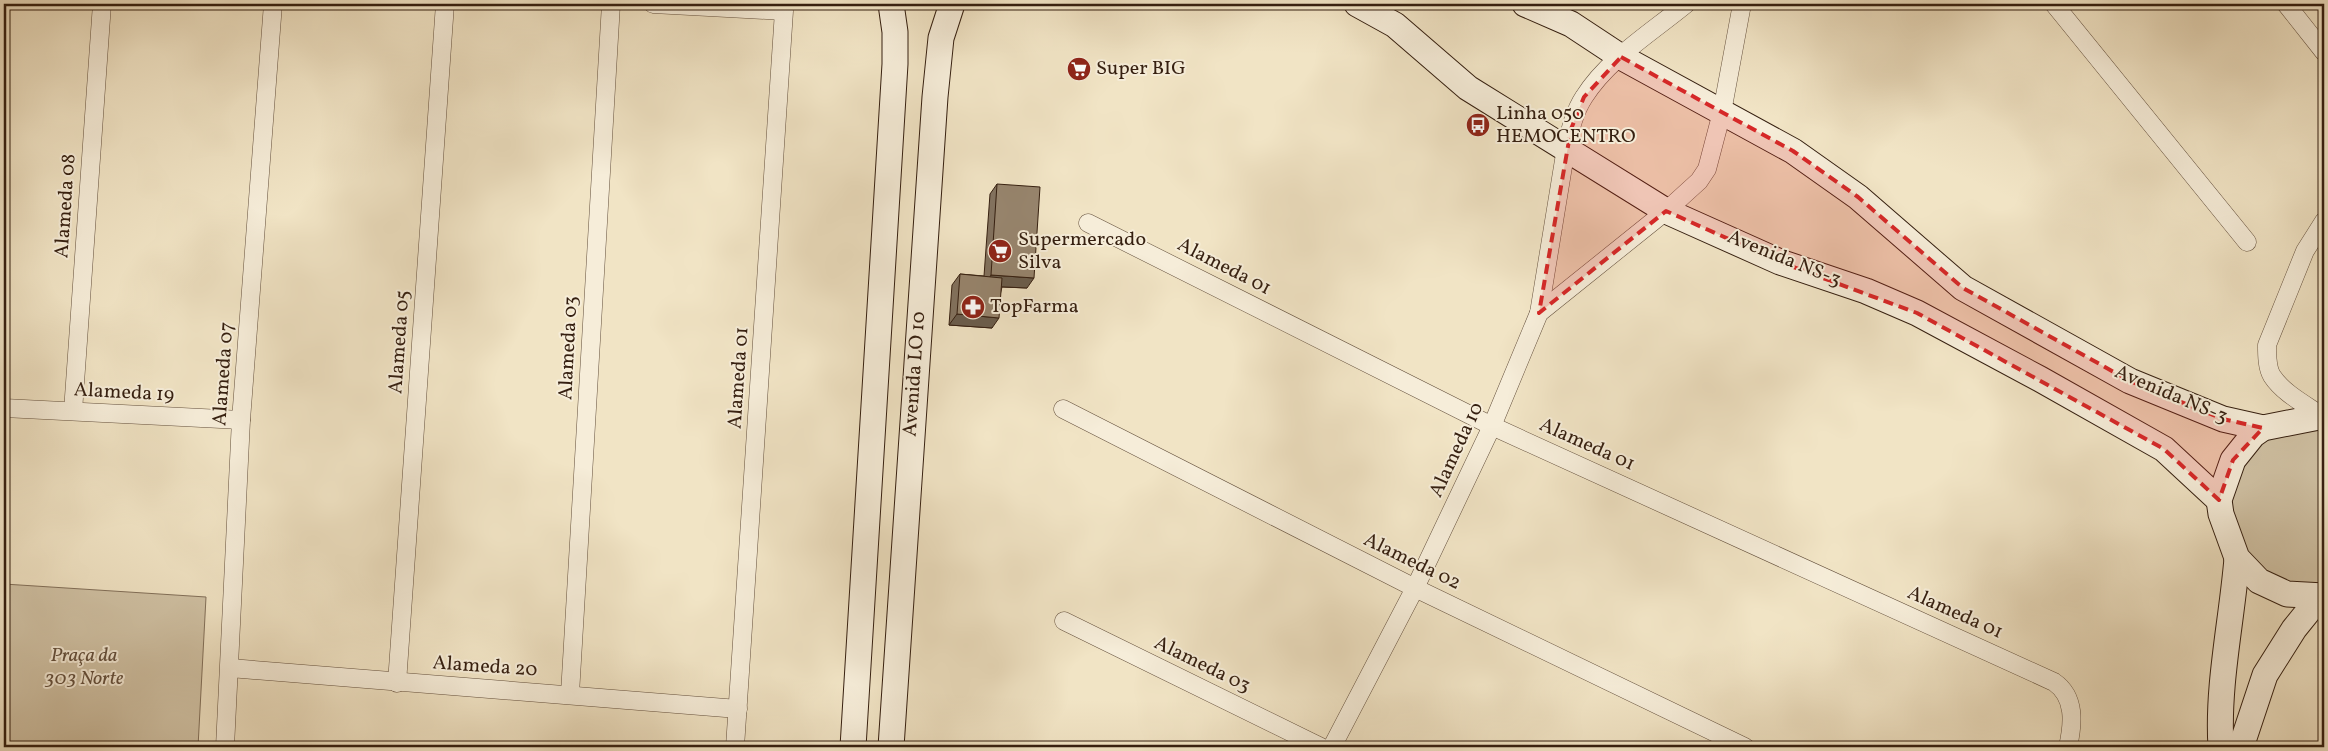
<svg xmlns="http://www.w3.org/2000/svg" width="2328" height="751" viewBox="0 0 2328 751" font-family="Vollkorn,serif">
	<rect width="100%" height="100%" fill="#f1e4c5"/>
	<filter id="stains"><feTurbulence type="fractalNoise" baseFrequency=".004" numOctaves="4"/><feColorMatrix values="0 0 0 0 .2 0 0 0 0 .09 0 0 0 0 .02 0 0 0 .5 -.17"/></filter>
	<radialGradient id="worn" r=".72"><stop offset=".6" stop-color="#630" stop-opacity="0"/><stop offset="1" stop-color="#630" stop-opacity=".3"/></radialGradient>
	<!-- green -->
	<g fill="#d1c3a6" stroke="#83715b">
		<polygon points="2324,426 2324,589 2322,589 2268,577 2247,557 2230,503 2237,475 2252,451 2275,434"/>
		<polygon points="4,584 206,597 198,747 4,747"/>
	</g>
	<g fill="none" stroke-linecap="round" stroke-linejoin="round">
		<!-- street casing -->
		<g stroke="#64503d" stroke-width="19">
			<g id="street">
				<polyline points="653,4 784,11 735,747"/>
				<polyline points="2054,4 2247,242"/>
				<polyline points="2286,4 2324,52"/>
				<path d="M1088,223L1492,426L2054,682C2076,697 2073,724 2068,747"/>
				<path d="M1539,313L1566,148C1570,131 1574,112 1584,97C1608,59 1652,32 1686,4"/>
				<polyline points="4,408 241,420"/>
				<polyline points="1063,409 1415,588 1745,747"/>
				<polyline points="73,411 102,4"/>
				<path d="M2322,416C2306,405 2283,393 2272,376C2267,368 2267,355 2267,345L2305,251L2324,221"/>
				<polyline points="1064,621 1321,747"/>
				<polyline points="230,668 738,709"/>
				<polyline points="397,683 445,4"/>
				<polyline points="570,694 611,4"/>
				<polyline points="225,747 241,420 273,4"/>
				<polyline points="1332,747 1415,588 1492,426 1539,313 1666,211 1699,181 1707,169 1722,112 1742,4"/>
			</g>
		</g>
		<!-- secondary casing -->
		<g stroke="#351f10" stroke-width="27">
			<g id="secondary">
				<polyline points="1357,4 1395,25 1468,88 1666,211 1780,262 1866,291 1917,313 2040,379 2164,449 2219,500"/>
				<polyline points="1525,4 1571,24 1621,57 1793,151 1858,197 1963,288 2130,381 2223,419 2263,428"/>
				<polyline points="2324,416 2263,428 2253,435 2233,460 2219,500 2221,514 2237,558 2259,581 2287,594 2324,596"/>
				<polyline points="853,747 895,64 895,32 891,4"/>
				<polyline points="891,747 935,97 941,38 952,4"/>
				<path d="M2221,747C2217,685 2232,620 2237,558"/>
				<polyline points="2241,747 2265,675 2294,629 2319,598"/>
			</g>
		</g>
		<!-- street -->
		<use href="#street" stroke="#f6edd9" stroke-width="18"/>
		<!-- secondary -->
		<use href="#secondary" stroke="#f6edd9" stroke-width="25"/>
	</g>
	<!-- wall -->
	<polygon fill="#82725f" stroke="#351f10" points="997,184 1027,288 1002,287 992,328 949,325 952,285 960,274 984,276 990,194"/>
	<!-- shaded-wall -->
	<g fill="#6a5d4d" stroke="#351f10">
		<polygon points="991,275 1034,278 1027,288 984,286"/>
		<polygon points="957,314 999,318 992,328 949,325"/>
	</g>
	<!-- building -->
	<g fill="#97856e" stroke="#351f10">
		<polygon points="997,184 1040,187 1034,278 991,275"/>
		<polygon points="960,274 1002,278 999,318 957,314"/>
	</g>
	<!-- marked area -->
	<path fill="#d62828" fill-opacity="0.2" stroke="#d62828" stroke-width="4" stroke-dasharray="10 6" stroke-linejoin="round" d="M1621,57L1793,151L1858,197L1963,288L2130,381L2223,419L2263,428L2233,460L2219,500L2164,449L1917,313L1780,262L1666,211L1539,313L1571,129L1584,97Z"/>
	<!-- icons -->
	<defs>
		<g id="supermarket-disc" transform="scale(1.25)"><circle r="9.5" fill="#8f2418" stroke="#f6edd9"/><path d="M-6-5.5h2.5l.6 2H6L4.5 2H-2.5L-4.4-4H-6ZM-1.5 3.2a1.3 1.3 0 1 0 .1 0ZM3 3.2a1.3 1.3 0 1 0 .1 0Z" fill="#fff"/></g>
		<g id="bus-disc" transform="scale(1.25)"><circle r="9.5" fill="#8f2418" stroke="#f6edd9"/><path d="M-5-6H5V4H4V6H2V4H-2V6H-4V4H-5ZM-3.5-4V0h7V-4ZM-3.5 1.2v1.5H-2V1.2ZM2 1.2v1.5H3.5V1.2Z" fill="#fff"/></g>
		<g id="pharmacy-disc" transform="scale(1.25)"><circle r="9.5" fill="#8f2418" stroke="#f6edd9"/><path d="M-2-6h4v4h4v4h-4v4h-4v-4h-4v-4h4Z" fill="#fff"/></g>
	</defs>
	<g fill-rule="evenodd">
		<use href="#supermarket-disc" x="1079" y="69"/>
		<use href="#bus-disc" x="1478" y="125"/>
		<use href="#supermarket-disc" x="1000" y="251"/>
		<use href="#pharmacy-disc" x="973" y="307"/>
	</g>
	<g text-anchor="middle" dominant-baseline="central" stroke-width="4" stroke-linejoin="round" paint-order="stroke">
		<!-- poi labels -->
		<g font-size="20" fill="#351f10" stroke="#f6edd9" text-anchor="start">
			<text x="1096" y="69">Super BIG</text>
			<text x="1496" y="114">Linha 050<tspan x="1496" dy="23">HEMOCENTRO</tspan></text>
			<text x="1018" y="240">Supermercado<tspan x="1018" dy="23">Silva</tspan></text>
			<text x="990" y="307">TopFarma</text>
		</g>
		<!-- street labels -->
		<g font-size="20" fill="#351f10" stroke="#f6edd9">
			<text transform="translate(66 206) rotate(-86)">Alameda 08</text>
			<text transform="translate(1784 259) rotate(22)">Avenida NS-3</text>
			<text transform="translate(1224 267) rotate(27)">Alameda 01</text>
			<text transform="translate(400 342) rotate(-86)">Alameda 05</text>
			<text transform="translate(569 348) rotate(-87)">Alameda 03</text>
			<text transform="translate(224 374) rotate(-86)">Alameda 07</text>
			<text transform="translate(915 374) rotate(-86)">Avenida LO 10</text>
			<text transform="translate(739 378) rotate(-86)">Alameda 01</text>
			<text transform="translate(124 393) rotate(3)">Alameda 19</text>
			<text transform="translate(2171 395) rotate(23)">Avenida NS-3</text>
			<text transform="translate(1587 445) rotate(24)">Alameda 01</text>
			<text transform="translate(1457 450) rotate(-65)">Alameda 10</text>
			<text transform="translate(1412 562) rotate(26)">Alameda 02</text>
			<text transform="translate(1955 613) rotate(24)">Alameda 01</text>
			<text transform="translate(1202 665) rotate(26)">Alameda 03</text>
			<text transform="translate(485 667) rotate(4)">Alameda 20</text>
		</g>
		<!-- park labels -->
		<g font-size="20" font-style="italic" fill="#64503d" stroke="#f6edd9">
			<text x="84" y="656">Praça da<tspan x="84" dy="23">303 Norte</tspan></text>
		</g>
	</g>
	<!-- margin -->
	<rect width="2328" height="751" fill="none" stroke="#f1e4c5" stroke-width="20"/>
	<rect x="5" y="5" width="2318" height="741" fill="none" stroke="#351f10" stroke-width="2.5"/>
	<rect x="10" y="10" width="2308" height="731" fill="none" stroke="#351f10"/>
	<rect width="100%" height="100%" filter="url(#stains)"/>
	<rect width="100%" height="100%" fill="url(#worn)"/>
</svg>
